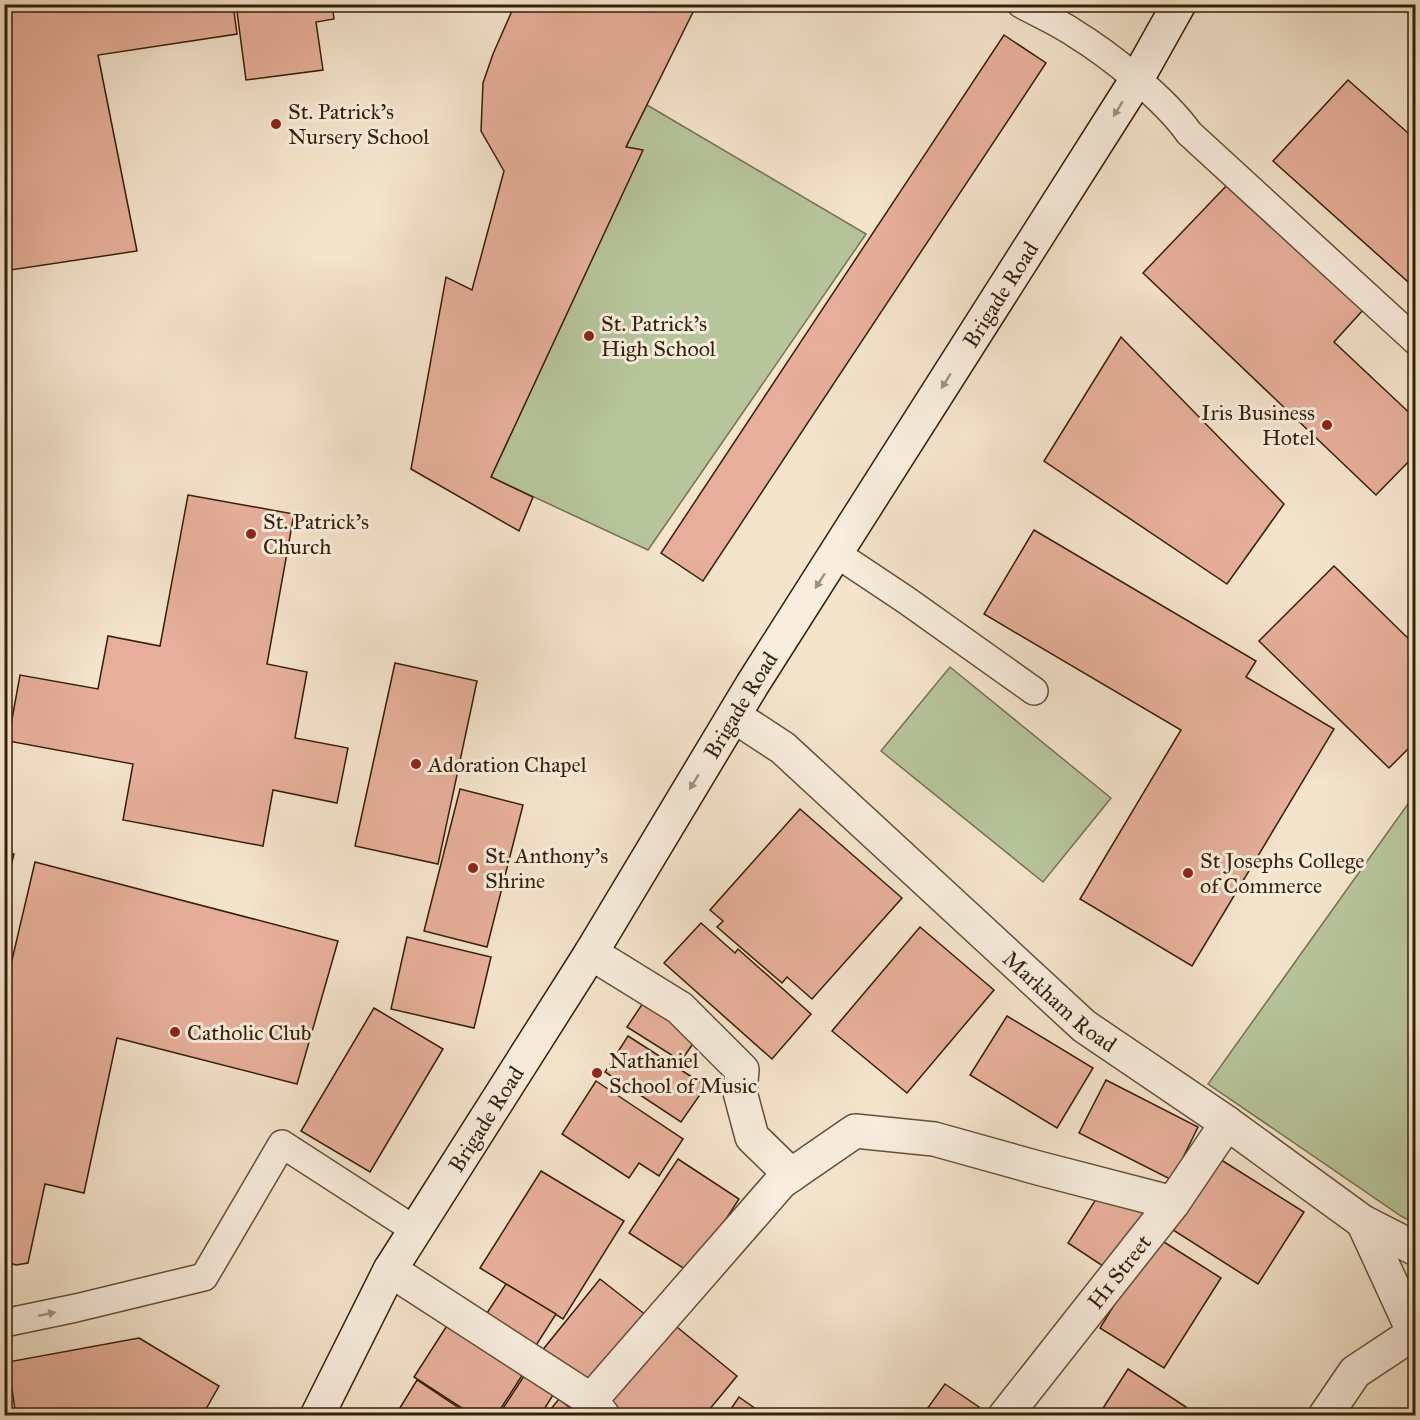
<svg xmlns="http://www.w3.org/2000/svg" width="1420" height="1420" viewBox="0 0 1420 1420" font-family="'IM FELL Great Primer',serif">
	<rect width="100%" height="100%" fill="#f4e4cc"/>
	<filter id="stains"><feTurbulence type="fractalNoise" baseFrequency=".00333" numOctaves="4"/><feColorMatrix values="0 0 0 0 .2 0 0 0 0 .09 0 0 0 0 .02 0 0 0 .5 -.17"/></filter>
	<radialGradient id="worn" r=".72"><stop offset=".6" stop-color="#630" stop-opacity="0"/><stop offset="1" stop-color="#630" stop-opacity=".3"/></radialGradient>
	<!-- green -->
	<g fill="#b7c59b" stroke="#767250" stroke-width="1.5">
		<polygon points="647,105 866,234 648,550 491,477 642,150 626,147"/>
		<polygon points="950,667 1111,798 1043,882 881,751"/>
		<polygon points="1415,794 1415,1223 1401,1216 1208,1084"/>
	</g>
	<!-- building -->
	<g fill="#e7af9b" stroke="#351f05" stroke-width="1.5">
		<polygon points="4,4 233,4 237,34 98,55 137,251 4,271"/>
		<polygon points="236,4 332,4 334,19 316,22 323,70 246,80"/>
		<polygon points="515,4 697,4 626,147 643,150 491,477 533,497 519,531 411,469 446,277 472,290 504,171 481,131 483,83 493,54"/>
		<polygon points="1004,35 1046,63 703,581 661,553"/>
		<polygon points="1348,80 1416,140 1416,289 1273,161"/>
		<polygon points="1229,183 1363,310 1334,342 1416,419 1416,454 1376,495 1143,273"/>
		<polygon points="1121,337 1284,504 1227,584 1044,461"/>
		<polygon points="188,495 294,514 267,664 307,672 295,738 348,748 337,803 273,790 263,846 123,820 133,764 8,741 20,675 98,689 108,636 160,646"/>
		<polygon points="1034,530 1256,661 1246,677 1334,729 1192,966 1080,899 1181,730 984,614"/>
		<polygon points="1334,566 1416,646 1416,741 1389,768 1259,641"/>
		<polygon points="395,663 477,681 438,864 355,846"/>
		<polygon points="460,789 523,805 487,947 424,931"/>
		<polygon points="800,809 902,898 812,999 787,977 782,983 717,927 723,921 710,910"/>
		<polygon points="4,852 14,854 4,892"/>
		<polygon points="35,862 338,941 297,1084 117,1038 84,1193 45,1184 28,1263 16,1265 4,1261 4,994"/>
		<polygon points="701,923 735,953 738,949 811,1014 772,1059 664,963"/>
		<polygon points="920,927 994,990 907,1093 832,1031"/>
		<polygon points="407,937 491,957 474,1028 391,1009"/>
		<polygon points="643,1003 697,1038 681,1061 627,1027"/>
		<polygon points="374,1008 443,1049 370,1172 301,1131"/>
		<polygon points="1007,1016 1093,1068 1057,1128 970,1075"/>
		<polygon points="628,1036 706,1086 681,1122 605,1072"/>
		<polygon points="1106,1080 1198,1127 1172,1180 1079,1133"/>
		<polygon points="596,1081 683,1139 659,1176 639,1163 629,1178 562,1134"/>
		<polygon points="1215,1156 1304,1212 1258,1284 1170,1228"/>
		<polygon points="678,1159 739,1199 691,1273 629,1233"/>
		<polygon points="541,1171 624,1221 563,1319 480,1268"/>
		<polygon points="1098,1196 1147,1208 1112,1272 1068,1243"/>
		<polygon points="1156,1237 1221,1278 1164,1368 1100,1328"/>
		<polygon points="600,1279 651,1319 592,1392 541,1352"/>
		<polygon points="506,1284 556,1314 535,1347 485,1316"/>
		<polygon points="672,1323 737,1376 704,1416 619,1416 604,1404"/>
		<polygon points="448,1324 523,1374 496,1416 474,1416 414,1377"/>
		<polygon points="139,1338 219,1386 202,1416 16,1416 8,1362"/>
		<polygon points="1128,1369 1186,1407 1180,1416 1098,1416"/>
		<polygon points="524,1376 553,1395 540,1416 498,1416"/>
		<polygon points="417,1380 471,1416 395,1416"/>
		<polygon points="945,1384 979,1407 973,1416 922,1416"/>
		<polygon points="739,1397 766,1416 726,1416"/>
		<polygon points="559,1399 580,1416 545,1416"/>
	</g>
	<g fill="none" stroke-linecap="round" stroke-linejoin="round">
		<!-- lane casing -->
		<g stroke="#655037" stroke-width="30">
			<g id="lane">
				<path d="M1021,4C1039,14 1058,22 1074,33C1110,55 1165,99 1189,133L1416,341"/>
				<polyline points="837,554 906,600 1034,691"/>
				<polyline points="4,1323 76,1308 204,1277 282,1144 415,1230"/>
			</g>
		</g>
		<!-- street casing -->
		<g stroke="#655037" stroke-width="36">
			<g id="street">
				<path id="s1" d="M734,716L783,748L1084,1026L1227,1123L1363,1222L1416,1249"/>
				<polyline points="591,953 680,1008 742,1070 740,1092 752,1137 791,1175"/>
				<polyline points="1363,1222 1414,1333 1416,1342"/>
				<polyline points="390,1270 591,1400 603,1416"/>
				<polyline points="591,1400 781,1182 855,1131 934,1139 1038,1168 1173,1203"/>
				<path id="s2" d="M1005,1416L1173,1203L1227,1123"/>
				<polyline points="1325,1416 1355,1372 1414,1333"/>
			</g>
		</g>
		<!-- secondary casing -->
		<g stroke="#351f05" stroke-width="36">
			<g id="secondary">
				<path id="s3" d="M317,1416L390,1270L591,953L752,685L1137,79L1179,4"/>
			</g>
		</g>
		<!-- lane -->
		<use href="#lane" stroke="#f8edde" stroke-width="27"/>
		<!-- street -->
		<use href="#street" stroke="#f8edde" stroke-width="33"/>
		<!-- secondary -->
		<use href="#secondary" stroke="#f8edde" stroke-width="33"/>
	</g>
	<!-- one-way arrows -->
	<defs><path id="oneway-solid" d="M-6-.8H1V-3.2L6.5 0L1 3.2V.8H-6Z" transform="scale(1.5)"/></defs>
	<g fill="#a0907c">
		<use href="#oneway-solid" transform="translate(1118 109) rotate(122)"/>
		<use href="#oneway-solid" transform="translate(946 381) rotate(122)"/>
		<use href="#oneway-solid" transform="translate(820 581) rotate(123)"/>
		<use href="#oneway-solid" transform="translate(694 782) rotate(121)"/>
		<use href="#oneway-solid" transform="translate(47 1314) rotate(-12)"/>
	</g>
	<!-- markers -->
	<g fill="#8f2418" stroke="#f8edde" stroke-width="2">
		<circle cx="276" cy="124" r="6"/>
		<circle cx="589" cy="336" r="6"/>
		<circle cx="1327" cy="425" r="6"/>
		<circle cx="251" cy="534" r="6"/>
		<circle cx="416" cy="764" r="6"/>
		<circle cx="473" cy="868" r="6"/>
		<circle cx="1188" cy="873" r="6"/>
		<circle cx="175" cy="1032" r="6"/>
		<circle cx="597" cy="1073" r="6"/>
	</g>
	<g text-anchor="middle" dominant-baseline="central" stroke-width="6" stroke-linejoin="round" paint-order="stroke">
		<!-- poi labels -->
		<g font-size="22" fill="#351f05" stroke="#f8edde" text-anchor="start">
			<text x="288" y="111">St. Patrick's<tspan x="288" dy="25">Nursery School</tspan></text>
			<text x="601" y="323">St. Patrick's<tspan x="601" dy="25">High School</tspan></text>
			<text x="1315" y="412" text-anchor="end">Iris Business<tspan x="1315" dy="25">Hotel</tspan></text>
			<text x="263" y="521">St. Patrick's<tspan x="263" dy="25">Church</tspan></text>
			<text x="428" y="764">Adoration Chapel</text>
			<text x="485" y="855">St. Anthony's<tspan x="485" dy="25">Shrine</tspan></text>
			<text x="1200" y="860">St Josephs College<tspan x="1200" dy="25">of Commerce</tspan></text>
			<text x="187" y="1032">Catholic Club</text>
			<text x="609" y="1060">Nathaniel<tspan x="609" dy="25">School of Music</tspan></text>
		</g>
		<!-- street labels -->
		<g font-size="22" fill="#351f05" stroke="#f8edde">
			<text stroke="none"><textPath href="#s3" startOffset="1314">Brigade Road</textPath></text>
			<text stroke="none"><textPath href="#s3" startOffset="828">Brigade Road</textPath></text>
			<text stroke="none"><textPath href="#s1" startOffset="434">Markham Road</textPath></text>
			<text stroke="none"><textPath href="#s3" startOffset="342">Brigade Road</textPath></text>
			<text stroke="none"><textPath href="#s2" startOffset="184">H1 Street</textPath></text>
		</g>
	</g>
	<!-- margin -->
	<rect width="1420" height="1420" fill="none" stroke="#f4e4cc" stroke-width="24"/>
	<rect x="6" y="6" width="1408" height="1408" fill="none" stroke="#351f05" stroke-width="3"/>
	<rect x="12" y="12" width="1396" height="1396" fill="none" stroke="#351f05" stroke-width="1.5"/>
	<rect width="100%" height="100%" filter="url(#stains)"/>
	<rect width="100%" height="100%" fill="url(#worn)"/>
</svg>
